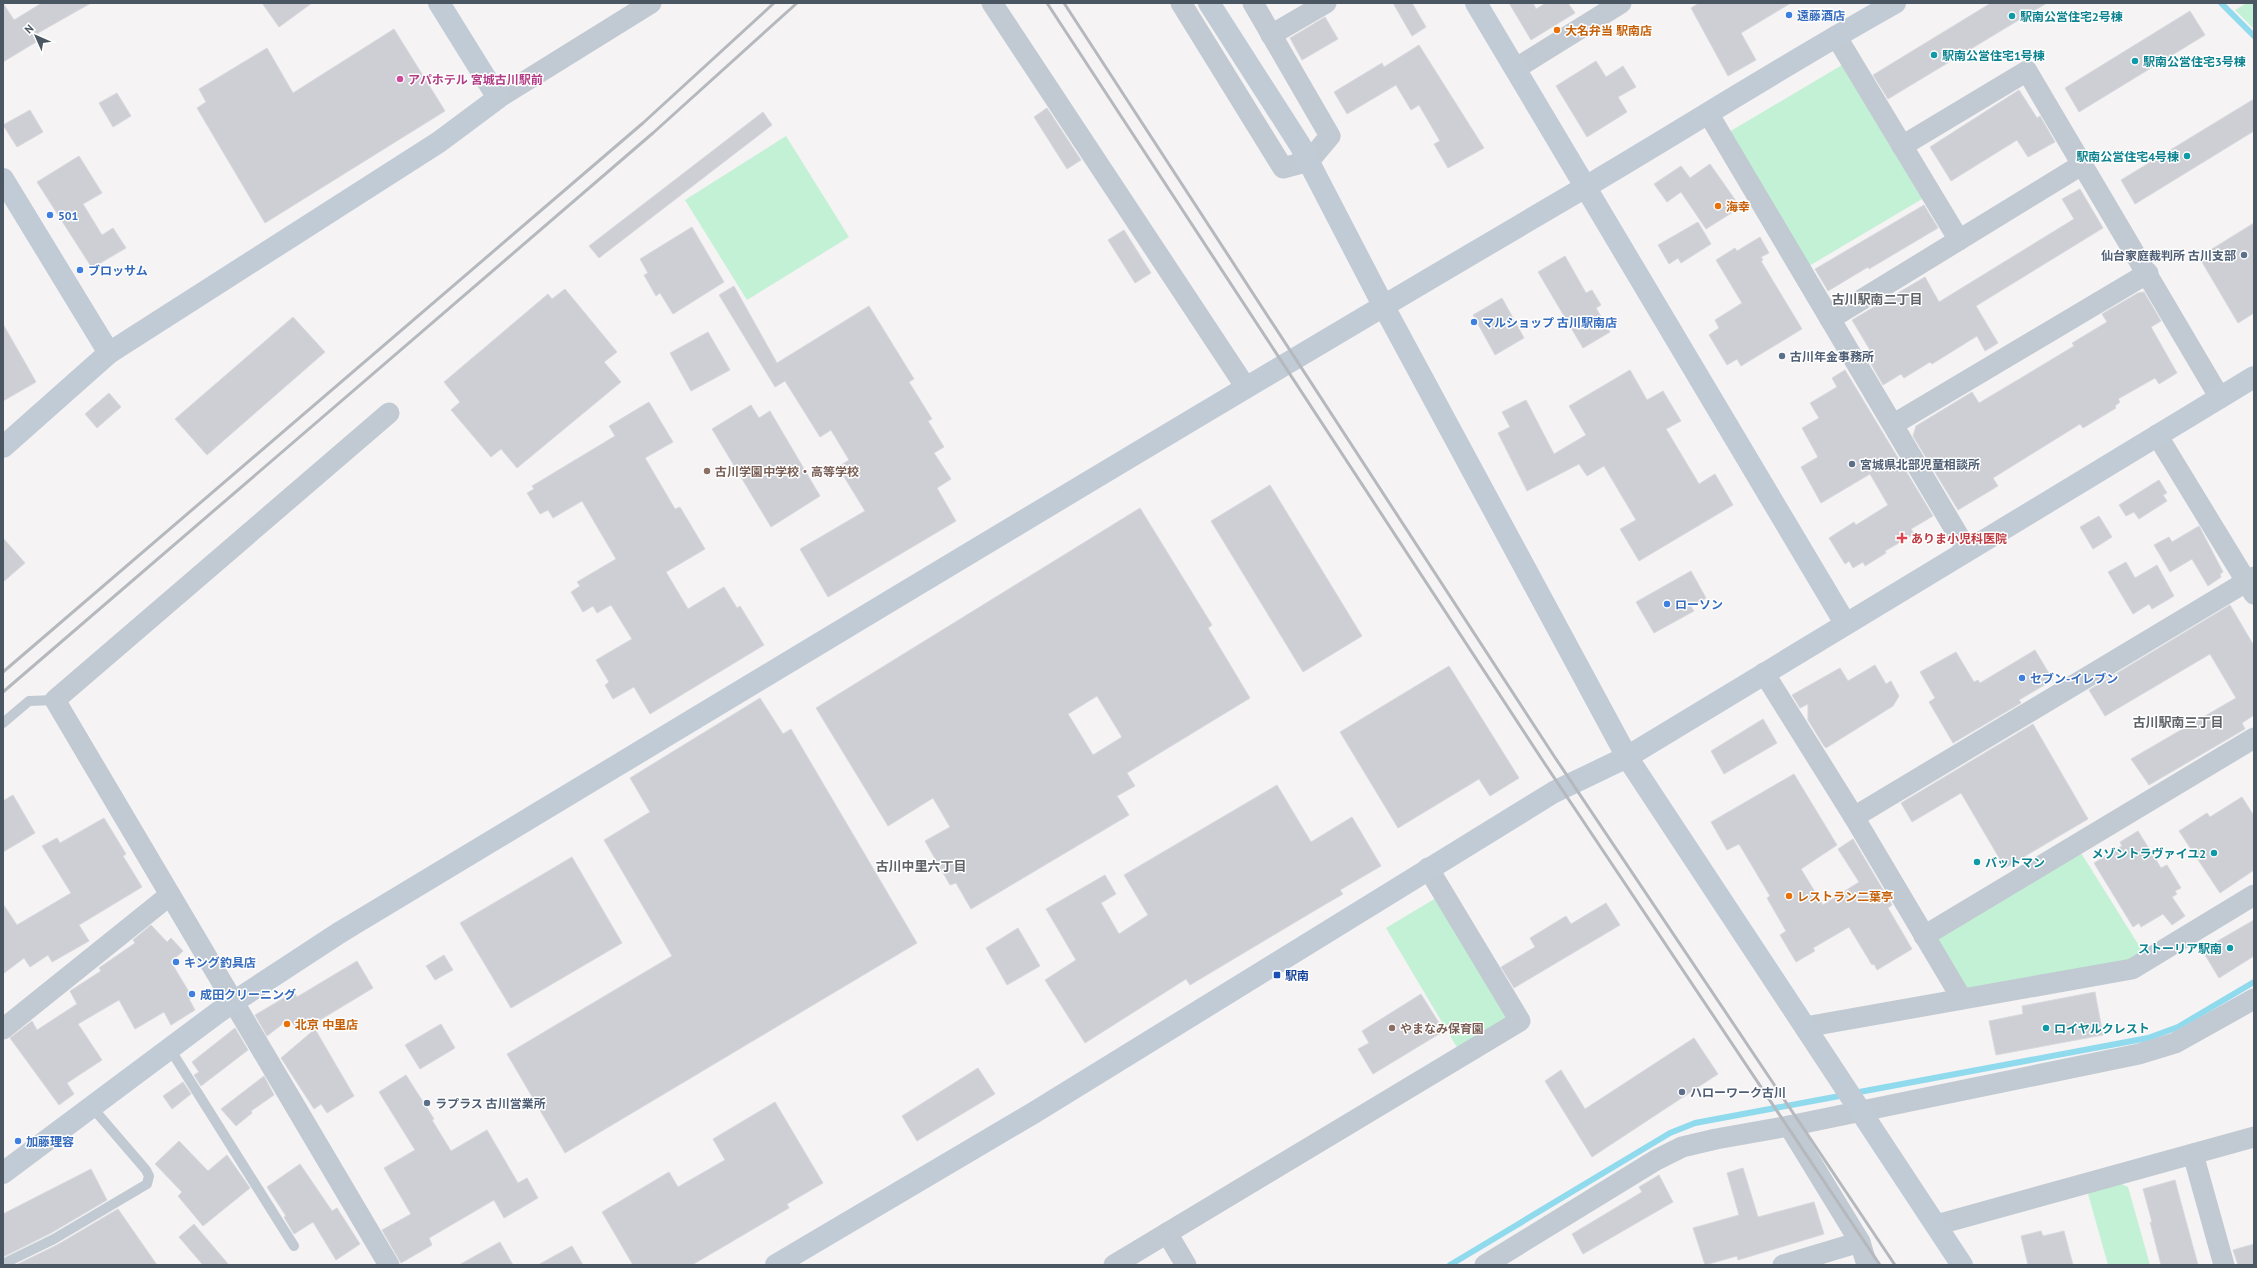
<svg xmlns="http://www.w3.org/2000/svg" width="2257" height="1268" viewBox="0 0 2257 1268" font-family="'PT Sans','Noto Sans JP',sans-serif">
	<rect width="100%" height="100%" fill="#f5f3f3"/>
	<!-- green -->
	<g fill="#c3f1d5">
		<polygon points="2247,3 2254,3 2254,29 2235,10"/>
		<polygon points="1842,65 1922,199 1809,266 1729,132"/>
		<polygon points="786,136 849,237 747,300 685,200"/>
		<polygon points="2078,848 2143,952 2133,960 1970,994 1935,934"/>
		<polygon points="1436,898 1507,1019 1458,1049 1386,928"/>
		<polygon points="2119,1183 2128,1187 2150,1265 2108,1265 2087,1190"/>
	</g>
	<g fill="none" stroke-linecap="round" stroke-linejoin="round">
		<!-- stream -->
		<g stroke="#90daee" stroke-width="6">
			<polyline points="2221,3 2254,36"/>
			<polyline points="1854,1093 2148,1038 2178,1027 2254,982"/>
			<polyline points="1450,1265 1670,1133 1695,1123 1845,1095"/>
		</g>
	</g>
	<!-- building -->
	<g fill="#cdcfd5" stroke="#d7d9de" fill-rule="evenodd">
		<polygon points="3,3 14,20 42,3 91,3 38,33 41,39 3,62"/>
		<polygon points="262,3 312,3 279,27"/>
		<polygon points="1393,3 1412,3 1426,27 1412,36"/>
		<polygon points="1509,3 1533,3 1536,9 1546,3 1568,3 1575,13 1531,40"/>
		<polygon points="1699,3 1791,3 1741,33 1756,60 1728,76 1691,8"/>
		<polygon points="1991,3 2047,3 1888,99 1873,75"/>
		<polygon points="2190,11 2205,35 2079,112 2065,88"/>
		<polygon points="1325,17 1338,39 1302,60 1290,38"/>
		<polygon points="394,29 445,111 265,223 197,108 206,102 199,89 267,48 293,93"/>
		<polygon points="1419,45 1484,148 1448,168 1434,144 1440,141 1419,105 1411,110 1396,85 1347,114 1334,92 1382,63 1384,67"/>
		<polygon points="1596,61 1606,77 1623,66 1636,87 1618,97 1627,112 1587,137 1556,86"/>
		<polygon points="2019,90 2037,118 2040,116 2055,142 2028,157 2017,140 1951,181 1930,147"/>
		<polygon points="117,93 131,116 113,127 99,103"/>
		<polygon points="2254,99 2254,131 2135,204 2121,180"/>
		<polygon points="1047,108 1081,160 1067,169 1034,117"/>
		<polygon points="30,110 43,132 17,147 3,125"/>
		<polygon points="763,112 772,125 599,258 589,246"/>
		<polygon points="79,156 102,193 83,204 102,235 113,228 126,248 92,268 37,182"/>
		<polygon points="1710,164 1738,204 1731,208 1733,212 1706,229 1681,192 1667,202 1654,184 1681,166 1690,178"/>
		<polygon points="2080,189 2103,228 1976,306 1998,343 1985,351 1977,336 1932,364 1930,362 1904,378 1901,374 1883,385 1871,364 1876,360 1852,320 1925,277 1939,302 2074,219 2062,199"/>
		<polygon points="1924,205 1938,228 1869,269 1868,267 1828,291 1815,269"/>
		<polygon points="1698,222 1711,244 1681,263 1678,258 1669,264 1658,245"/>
		<polygon points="2254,223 2254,313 2238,323 2199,257"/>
		<polygon points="692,227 724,282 673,314 660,293 656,296 644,275 648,273 640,259"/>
		<polygon points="1124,230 1151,273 1135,283 1108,240"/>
		<polygon points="1760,237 1769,253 1761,257 1763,260 1761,261 1802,329 1741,366 1737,359 1727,365 1709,335 1719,328 1715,320 1742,303 1716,260 1735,248 1737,251"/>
		<polygon points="1565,256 1586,293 1592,290 1601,305 1596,308 1610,332 1583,348 1538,272"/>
		<polygon points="734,286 777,363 869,306 914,379 909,382 932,419 928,421 944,447 934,453 951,479 937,488 956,521 828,597 800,549 865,511 838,467 849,460 831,430 820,437 785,381 775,387 719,295"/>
		<polygon points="565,289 617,352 604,362 621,382 517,468 501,449 491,457 451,410 460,402 444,382 548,294 552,299"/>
		<polygon points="2144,292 2161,321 2151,327 2177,373 2159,384 2155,378 2118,399 2120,402 2115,406 2116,408 2083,428 2080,424 1993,478 1998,486 1958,510 1913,436 1916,426 1972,392 1979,403 2016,381 2074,346 2072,343 2107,322 2102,314 2138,293"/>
		<polygon points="1502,298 1524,338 1495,355 1473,315"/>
		<polygon points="293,317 325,352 207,455 175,419"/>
		<polygon points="3,324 36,382 3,401"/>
		<polygon points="708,332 730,370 691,391 670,353"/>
		<polygon points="1630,370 1647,400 1663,391 1681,421 1666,429 1699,484 1715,474 1733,505 1639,561 1620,529 1636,520 1604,466 1587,476 1579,464 1527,491 1498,433 1510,427 1502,412 1526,400 1554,454 1586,435 1569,406"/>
		<polygon points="1845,370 1933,516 1911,529 1914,534 1885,551 1886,553 1865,566 1863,562 1853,568 1849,561 1845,564 1829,538 1854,522 1856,525 1888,505 1870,474 1821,503 1801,467 1818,457 1802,428 1819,418 1810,403 1837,387 1832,378"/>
		<polygon points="109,393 121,407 97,428 85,414"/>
		<polygon points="649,402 673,442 645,458 675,509 680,507 705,549 666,572 688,609 724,587 737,608 740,606 764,645 650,714 634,687 613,699 605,685 609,682 596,660 632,639 611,605 597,613 593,606 583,612 571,592 580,586 577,582 616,559 582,501 553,518 548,510 540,514 527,493 534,489 532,486 615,436 609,426"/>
		<polygon points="751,405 759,418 770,411 820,496 771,527 712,429"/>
		<polygon points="2159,480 2167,493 2163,495 2167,501 2139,519 2134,512 2126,516 2119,505"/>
		<polygon points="1270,485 1362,636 1303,672 1211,521"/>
		<path d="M1140,508L1212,625L1208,628L1250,698L1127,773L1135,786L1117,796L1129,815L971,909L956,883L950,885L925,841L950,827L933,798L888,826L816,708ZM1097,696L1122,737L1093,755L1068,714Z"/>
		<polygon points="2099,516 2112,537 2093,549 2080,527"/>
		<polygon points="2199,526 2223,572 2220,574 2221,577 2208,586 2192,559 2170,572 2154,545 2169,537 2172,542"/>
		<polygon points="3,538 25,563 3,582"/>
		<polygon points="2126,562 2135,578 2157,565 2174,596 2152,609 2149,604 2133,614 2108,572"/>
		<polygon points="1691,571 1706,598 1691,607 1694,611 1654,633 1636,602"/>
		<polygon points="2230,605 2254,646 2254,715 2242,723 2245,729 2149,785 2131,759 2236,698 2210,654 2105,716 2089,690"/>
		<polygon points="2035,650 2053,680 2019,700 2021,703 1953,743 1929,702 1935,698 1920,672 1956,652 1974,682 1978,680 1980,683"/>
		<polygon points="1875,665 1886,684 1891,681 1899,696 1893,706 1826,748 1824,746 1808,720 1808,704 1800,708 1792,695 1840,668 1848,681"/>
		<polygon points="1449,666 1519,778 1490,796 1479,779 1398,828 1340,732"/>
		<polygon points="760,698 783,734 791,729 917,943 565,1153 507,1054 672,956 604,840 650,812 630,778"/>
		<polygon points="1763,719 1777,743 1724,774 1711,751"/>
		<polygon points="2033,724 2088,819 2005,868 1961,793 1912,822 1901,803"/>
		<polygon points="1794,774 1837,845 1801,869 1823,905 1859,882 1838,849 1853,839 1892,905 1888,908 1912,949 1877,970 1874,964 1872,965 1849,927 1813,948 1815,951 1796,962 1780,935 1786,931 1767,898 1770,896 1739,844 1727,850 1711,822"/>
		<polygon points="1277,785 1311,842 1352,817 1381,866 1340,890 1343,894 1319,908 1190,985 1186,979 1085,1043 1045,980 1076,960 1046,909 1105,875 1116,894 1101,903 1119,934 1148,915 1124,875"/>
		<polygon points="13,795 35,833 3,852 3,801"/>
		<polygon points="2242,797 2254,816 2254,870 2220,893 2179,831 2207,813 2210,817"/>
		<polygon points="104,818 126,854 123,856 142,887 79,925 89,941 52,962 48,955 30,967 24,958 3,974 3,904 17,925 71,893 42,846 57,838 60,843"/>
		<polygon points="2138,831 2161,868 2167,865 2181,888 2175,891 2177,894 2172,897 2185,916 2172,925 2163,914 2141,927 2139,923 2133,927 2094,863 2122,846 2120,842"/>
		<polygon points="572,857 622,943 511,1008 460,923"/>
		<polygon points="1606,903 1620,925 1514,988 1501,967 1535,947 1530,938 1566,916 1571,924"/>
		<polygon points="2254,920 2254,956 2219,978 2202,950"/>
		<polygon points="151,925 167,942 171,938 183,951 171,962 192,997 189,999 195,1010 171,1025 164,1012 135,1029 119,1000 78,1024 102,1060 67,1083 74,1094 59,1105 10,1038 32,1021 37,1030 77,1004 70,991 101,971 99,968 135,943 133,940"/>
		<polygon points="1018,928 1040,966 1007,985 986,948"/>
		<polygon points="444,955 453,970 435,980 426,966"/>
		<polygon points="357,961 373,988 300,1032 289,1019 267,1036 255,1015 294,992 297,997"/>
		<polygon points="2095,992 2103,1035 1996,1055 1989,1021 2023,1014 2022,1006"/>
		<polygon points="1421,994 1444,1031 1373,1074 1358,1049 1369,1043 1362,1031"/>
		<polygon points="441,1024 455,1048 420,1069 405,1045"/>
		<polygon points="235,1028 248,1050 201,1086 194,1075 199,1072 192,1062"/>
		<polygon points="315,1029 354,1096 327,1113 321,1104 314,1109 281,1058"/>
		<polygon points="1694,1038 1718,1074 1592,1157 1545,1081 1561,1070 1585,1109"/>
		<polygon points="978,1068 995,1094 917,1141 902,1116"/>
		<polygon points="406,1075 434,1119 432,1120 451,1151 487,1130 518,1183 527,1178 538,1198 504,1218 494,1200 429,1238 432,1245 401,1263 382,1230 411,1214 384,1168 415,1150 379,1092"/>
		<polygon points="264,1076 274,1095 251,1111 252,1113 236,1126 221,1109"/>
		<polygon points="183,1082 191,1094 172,1109 163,1096"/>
		<polygon points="775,1102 823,1183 787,1204 789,1208 692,1265 633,1265 602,1212 669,1172 678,1187 725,1160 713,1139"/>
		<polygon points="179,1141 208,1171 227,1155 250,1188 203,1226 178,1196 182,1192 155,1164"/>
		<polygon points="300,1164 332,1211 337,1208 360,1244 336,1260 313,1222 294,1234 284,1217 286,1216 267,1187"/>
		<polygon points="1743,1168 1758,1217 1814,1202 1824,1234 1738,1260 1737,1256 1705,1265 1693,1228 1739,1215 1727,1173"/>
		<polygon points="91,1169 107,1200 51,1233 3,1257 3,1214"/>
		<polygon points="1659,1175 1673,1202 1583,1254 1572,1234 1642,1192 1639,1187"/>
		<polygon points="2175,1180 2180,1199 2198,1265 2161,1265 2150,1222 2152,1222 2143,1189"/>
		<polygon points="118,1209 157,1265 16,1265 57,1245"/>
		<polygon points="194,1224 229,1265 203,1265 179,1237"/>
		<polygon points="2041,1231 2043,1236 2064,1231 2073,1265 2028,1265 2021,1236"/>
		<polygon points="500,1242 513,1265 459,1265"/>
		<polygon points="2254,1244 2254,1265 2238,1265 2233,1250"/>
		<polygon points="572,1246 583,1265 538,1265"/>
	</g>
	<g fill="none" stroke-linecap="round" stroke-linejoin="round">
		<!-- lane -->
		<g stroke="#c1cad2" stroke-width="10">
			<polyline points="3,723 29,701 55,700"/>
			<polyline points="170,1049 294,1246"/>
			<polyline points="3,1264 54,1239 147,1184 149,1176 146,1170 91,1106"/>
		</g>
		<!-- street -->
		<g stroke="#c1cad2" stroke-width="21">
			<polyline points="992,3 1245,386"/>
			<polyline points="1181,3 1283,168 1309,161 1330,136 1253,3"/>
			<polyline points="1271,35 1326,3"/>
			<polyline points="1836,36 1959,240"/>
			<polyline points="1515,69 1621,3"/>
			<polyline points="498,98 651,3"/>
			<polyline points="1708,113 1967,550"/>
			<polyline points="1902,146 2027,71 2220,398"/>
			<polyline points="1830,319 2083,164"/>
			<polyline points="389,413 55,700 389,1265"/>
			<polyline points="1894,424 2148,273"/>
			<polyline points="2157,435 2254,594"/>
			<polyline points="1764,673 1854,817 1962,999"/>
			<polyline points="1854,817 2254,577"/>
			<polyline points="1924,936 2254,738"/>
			<polyline points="1805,1027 2132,969 2254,895"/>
			<polyline points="3,1029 170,895"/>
			<polyline points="1789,1126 2139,1054 2175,1043 2254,999"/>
			<polyline points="2193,1154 2224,1265"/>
			<polyline points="1936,1225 2254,1137"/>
			<polyline points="1167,1233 1186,1265"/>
			<polyline points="1114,1265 1520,1021 1428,868"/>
			<polyline points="1485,1265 1656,1160 1682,1147 1716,1139 1789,1126 1860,1242 1867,1265"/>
			<polyline points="1783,1265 1860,1242"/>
		</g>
		<!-- secondary -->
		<g stroke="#c1cbd6" stroke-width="22">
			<polyline points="1209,3 1300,145 1383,305 1627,757 1962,1265"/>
			<polyline points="1476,3 1845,623"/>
			<polyline points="3,179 109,353"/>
			<polyline points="3,447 109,353 439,142 498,98 439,3"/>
			<path d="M3,1173L220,1011L339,933C753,684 1166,433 1582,189C1687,127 1789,62 1895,3"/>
			<polyline points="776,1265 1035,1112 1554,792 1627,757 2254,377"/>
		</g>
		<!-- rail -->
		<g stroke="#b5b8bd" stroke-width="3">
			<polyline points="1047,3 1545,764 1880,1265"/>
			<polyline points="1064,3 1554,756 1895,1265"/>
			<polyline points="3,672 643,123 774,3"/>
			<polyline points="3,692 653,133 797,3"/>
		</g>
	</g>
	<!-- markers -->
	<g fill="#3f7fe0" stroke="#fff" stroke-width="1.5">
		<circle cx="1789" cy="15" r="4"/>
		<circle cx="50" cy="215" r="4"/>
		<circle cx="80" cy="270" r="4"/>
		<circle cx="1474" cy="322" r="4"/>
		<circle cx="1667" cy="604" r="4"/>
		<circle cx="2022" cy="678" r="4"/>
		<circle cx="176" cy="962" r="4"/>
		<circle cx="192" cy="994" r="4"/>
		<circle cx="18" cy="1141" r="4"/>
	</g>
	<g fill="#0f9aa8" stroke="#fff" stroke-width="1.5">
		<circle cx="2012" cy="16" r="4"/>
		<circle cx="1934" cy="55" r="4"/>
		<circle cx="2135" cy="61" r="4"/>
		<circle cx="2187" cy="156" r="4"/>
		<circle cx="2214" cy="853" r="4"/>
		<circle cx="1977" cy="862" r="4"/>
		<circle cx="2230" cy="948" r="4"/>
		<circle cx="2046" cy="1028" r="4"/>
	</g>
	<g fill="#e8710a" stroke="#fff" stroke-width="1.5">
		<circle cx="1557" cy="30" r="4"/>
		<circle cx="1718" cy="206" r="4"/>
		<circle cx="1789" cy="896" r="4"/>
		<circle cx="287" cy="1024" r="4"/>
	</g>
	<circle fill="#d1479c" stroke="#fff" stroke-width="1.5" cx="400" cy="79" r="4"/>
	<g fill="#5c6f8a" stroke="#fff" stroke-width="1.5">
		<circle cx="2244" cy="255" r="4"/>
		<circle cx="1782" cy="356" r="4"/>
		<circle cx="1852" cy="464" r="4"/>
		<circle cx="1682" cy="1092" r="4"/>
		<circle cx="427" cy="1103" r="4"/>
	</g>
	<g fill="#8d6e63" stroke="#fff" stroke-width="1.5">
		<circle cx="707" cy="471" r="4"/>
		<circle cx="1392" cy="1028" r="4"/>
	</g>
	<path fill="#e0444e" stroke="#fff" stroke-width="1.5" d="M1900 532h4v4h4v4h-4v4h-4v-4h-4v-4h4z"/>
	<rect fill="#1a4fb4" stroke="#fff" stroke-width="1.5" x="1273" y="971" width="8" height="8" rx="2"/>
	<g text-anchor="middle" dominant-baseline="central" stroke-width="3" stroke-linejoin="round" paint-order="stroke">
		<!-- shop labels -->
		<g font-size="12" font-weight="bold" fill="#366cbe" stroke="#fff" text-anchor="start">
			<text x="1797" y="15">遠藤酒店</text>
			<text x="58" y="215">501</text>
			<text x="88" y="270">ブロッサム</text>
			<text x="1482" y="322">マルショップ 古川駅南店</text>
			<text x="1675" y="604">ローソン</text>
			<text x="2030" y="678">セブン-イレブン</text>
			<text x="184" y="962">キング釣具店</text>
			<text x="200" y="994">成田クリーニング</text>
			<text x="26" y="1141">加藤理容</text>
		</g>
		<!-- culture labels -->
		<g font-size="12" font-weight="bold" fill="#0d838f" stroke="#fff" text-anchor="start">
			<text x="2020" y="16">駅南公営住宅2号棟</text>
			<text x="1942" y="55">駅南公営住宅1号棟</text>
			<text x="2143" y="61">駅南公営住宅3号棟</text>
			<text x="2179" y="156" text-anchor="end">駅南公営住宅4号棟</text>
			<text x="2206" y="853" text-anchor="end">メゾントラヴァイユ2</text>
			<text x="1985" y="862">バットマン</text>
			<text x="2222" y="948" text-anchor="end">ストーリア駅南</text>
			<text x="2054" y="1028">ロイヤルクレスト</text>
		</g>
		<!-- food labels -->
		<g font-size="12" font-weight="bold" fill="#c56008" stroke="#fff" text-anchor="start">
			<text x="1565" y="30">大名弁当 駅南店</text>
			<text x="1726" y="206">海幸</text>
			<text x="1797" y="896">レストラン二葉亭</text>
			<text x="295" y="1024">北京 中里店</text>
		</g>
		<!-- hotel labels -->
		<g font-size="12" font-weight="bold" fill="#b23c85" stroke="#fff" text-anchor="start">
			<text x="408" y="79">アパホテル 宮城古川駅前</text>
		</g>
		<!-- service labels -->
		<g font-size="12" font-weight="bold" fill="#4e5e75" stroke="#fff" text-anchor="start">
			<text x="2236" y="255" text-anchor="end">仙台家庭裁判所 古川支部</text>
			<text x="1790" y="356">古川年金事務所</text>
			<text x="1860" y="464">宮城県北部児童相談所</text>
			<text x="1690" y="1092">ハローワーク古川</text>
			<text x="435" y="1103">ラプラス 古川営業所</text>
		</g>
		<!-- education labels -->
		<g font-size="12" font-weight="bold" fill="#785e54" stroke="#fff" text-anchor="start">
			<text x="715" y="471">古川学園中学校・高等学校</text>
			<text x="1400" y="1028">やまなみ保育園</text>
		</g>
		<!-- health labels -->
		<g font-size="12" font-weight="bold" fill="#be3a42" stroke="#fff" text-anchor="start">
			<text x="1911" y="538">ありま小児科医院</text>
		</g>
		<!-- transit labels -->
		<g font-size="12" font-weight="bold" fill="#164399" stroke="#fff" text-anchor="start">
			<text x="1285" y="975">駅南</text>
		</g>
		<!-- neighbourhood labels -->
		<g font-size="13" font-weight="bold" fill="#5f6368" stroke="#fff">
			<text x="1877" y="299">古川駅南二丁目</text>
			<text x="2178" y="722">古川駅南三丁目</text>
			<text x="921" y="866">古川中里六丁目</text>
		</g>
	</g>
	<!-- border -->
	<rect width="2257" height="1268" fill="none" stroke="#4a5661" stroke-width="8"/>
	<!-- north arrow -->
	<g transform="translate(36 36) rotate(315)" stroke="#ffffff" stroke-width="3" paint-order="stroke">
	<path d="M0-3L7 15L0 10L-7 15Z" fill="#4a5661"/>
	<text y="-6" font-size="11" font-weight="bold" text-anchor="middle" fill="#4a5661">N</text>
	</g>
</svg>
